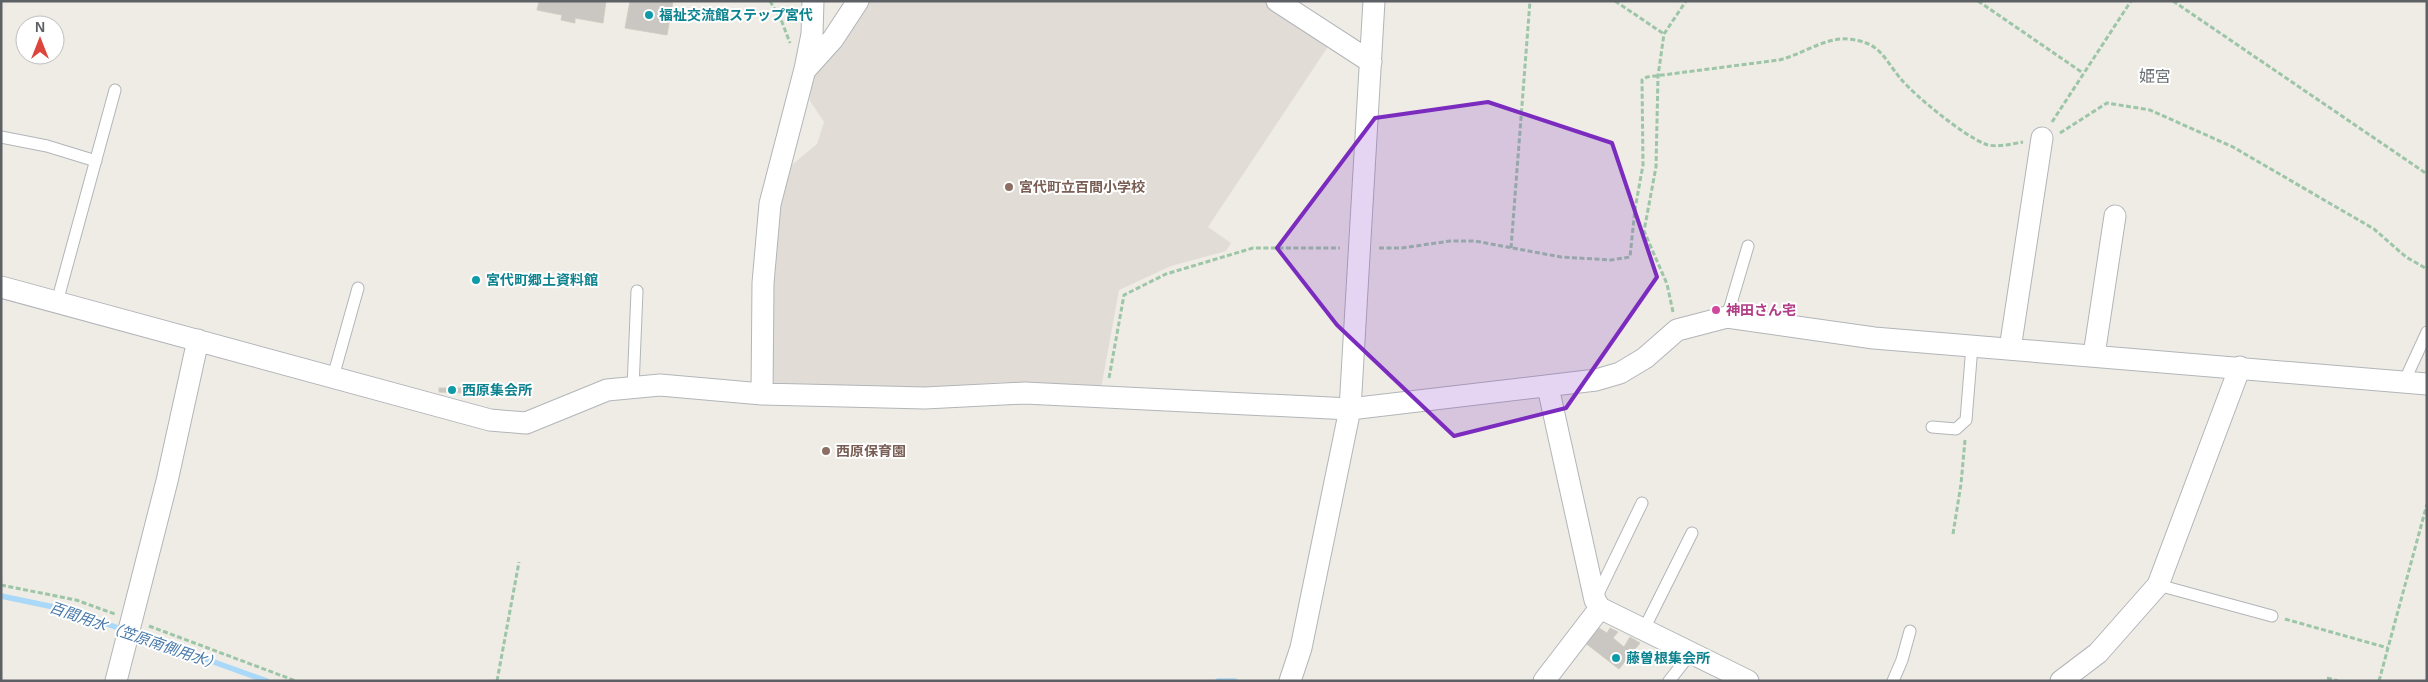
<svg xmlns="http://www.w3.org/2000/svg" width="2428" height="682" viewBox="0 0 2428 682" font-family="Helvetica,'Noto Sans JP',sans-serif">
<rect width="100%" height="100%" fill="#eeece5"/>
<path fill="#e1ddd6" d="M865,1h399l65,44 -121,182 23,16 -5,8 -55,15 -52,24 -18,99 -95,-7 -103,7 -133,-6 7,-178 10,-36 30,-25 7,-22 -14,-21 -2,-21z"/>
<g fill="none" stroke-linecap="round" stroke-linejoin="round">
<path stroke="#aad8f9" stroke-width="5.5" d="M1,596l67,14 56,20
M133,633l134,48
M1218,681h17"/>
</g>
<path fill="#cac6c2" stroke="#d2cdc3" d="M539,1h67l-3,22 -28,-5v5l-14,-3 1,-5 -25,-5z
M630,1h43l-6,34 -42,-7z
M439,388h26v5l-26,-1z
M1596,626l11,7 3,-5 8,4 -5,6 11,9 6,-10 10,6 -21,26 -35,-27z"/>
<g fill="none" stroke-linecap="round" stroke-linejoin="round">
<g stroke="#b2b5b9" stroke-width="13">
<path id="lane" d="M1,137l46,9 49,15
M57,302l58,-212
M1727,317l21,-71
M333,377l25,-89
M2404,382l23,-50
M633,388l4,-97
M1932,427l24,2 10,-9 6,-74
M2158,585l114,31
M1597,596l45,-93
M1644,629l48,-96
M1669,681l22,-28
M1893,681l9,-21 8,-29"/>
</g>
<g stroke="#b2b5b9" stroke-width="23">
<path id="street" d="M1277,1l94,61
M806,69l27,-30 25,-38
M1,287l489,133 36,3 81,-33 53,-5 102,9 163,4 100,-5 325,16 246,-29 24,-7 25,-15 32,-28 50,-13 147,21 553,46
M2010,349l32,-211
M2094,355l21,-139
M1548,387l47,213 5,8 148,73
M762,394l1,-111 7,-79 35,-135 7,-35 1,-33
M116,681l51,-200 31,-141
M1290,681l11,-33 49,-239 24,-408
M1544,681l56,-73
M2061,681l37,-28 60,-68 82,-218"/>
</g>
<path stroke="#9dc5a7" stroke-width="3" stroke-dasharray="5 2.5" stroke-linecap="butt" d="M770,1l12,21 8,21
M1615,1l49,33
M1978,1l105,72
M2173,1l254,173
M2052,122l79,-121
M2060,133l47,-30 43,7 83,37 141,82 32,28 21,12
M1379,248h23l48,-7h25l86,16 50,3 19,-3 5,-48 8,-44 -1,-85 5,-3 132,-17c22,-5 46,-23 69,-21 32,3 35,18 52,39 16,19 63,57 85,66 10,4 27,0 38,-2
M1511,248l19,-247
M1673,312l-6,-28 -23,-53 12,-64 2,-91 6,-42 22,-33
M1109,378l15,-83 42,-21 87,-26h87
M1953,534l8,-50 4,-44
M1,585l75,15 39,14
M2285,619l103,29
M149,626l147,55
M2327,678l11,3
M497,681l22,-119
M2379,681l48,-177"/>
<use href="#lane" stroke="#fff" stroke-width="11"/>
<use href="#street" stroke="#fff" stroke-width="21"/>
</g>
<path fill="#7b2cbf" fill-opacity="0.2" stroke="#7b2cbf" stroke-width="4" stroke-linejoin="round" d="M1488,102l124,41 45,134 -91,131 -112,28 -117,-111 -60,-77 98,-130z"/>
<g fill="#0f9aa8" stroke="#fff" stroke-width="2">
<circle cx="649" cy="15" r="5"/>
<circle cx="476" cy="280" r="5"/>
<circle cx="452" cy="390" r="5"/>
<circle cx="1616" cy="658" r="5"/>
</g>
<g fill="#8d6e63" stroke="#fff" stroke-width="2">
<circle cx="1009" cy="187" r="5"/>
<circle cx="826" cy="451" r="5"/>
</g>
<circle fill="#d1479c" stroke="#fff" stroke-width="2" cx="1716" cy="310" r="5"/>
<g text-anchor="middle" stroke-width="4" stroke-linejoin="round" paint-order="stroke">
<g font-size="14" font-weight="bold" fill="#0d838f" stroke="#fff" text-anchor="start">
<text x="659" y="20">福祉交流館ステップ宮代</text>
<text x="486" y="285">宮代町郷土資料館</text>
<text x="462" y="395">西原集会所</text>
<text x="1626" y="663">藤曽根集会所</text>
</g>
<g font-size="14" font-weight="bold" fill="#785e54" stroke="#fff" text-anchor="start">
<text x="1019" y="192">宮代町立百間小学校</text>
<text x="836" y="456">西原保育園</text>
</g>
<g font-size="14" font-weight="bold" fill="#b23c85" stroke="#fff" text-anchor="start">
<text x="1726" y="315">神田さん宅</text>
</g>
<g font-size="15" font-style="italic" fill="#4879aa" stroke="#fff">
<text transform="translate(135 636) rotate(19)" y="5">百間用水（笠原南側用水）</text>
</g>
<g font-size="16" fill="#6e7276" stroke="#fff">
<text x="2155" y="82">姫宮</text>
</g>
</g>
<rect width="2428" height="682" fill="none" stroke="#5d6064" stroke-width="5"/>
<g transform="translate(40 40)"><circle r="24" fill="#ffffff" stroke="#bebfc1"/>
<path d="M0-4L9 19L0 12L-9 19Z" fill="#dd453c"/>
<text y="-8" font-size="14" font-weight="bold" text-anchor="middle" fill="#5d6064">N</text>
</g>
</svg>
